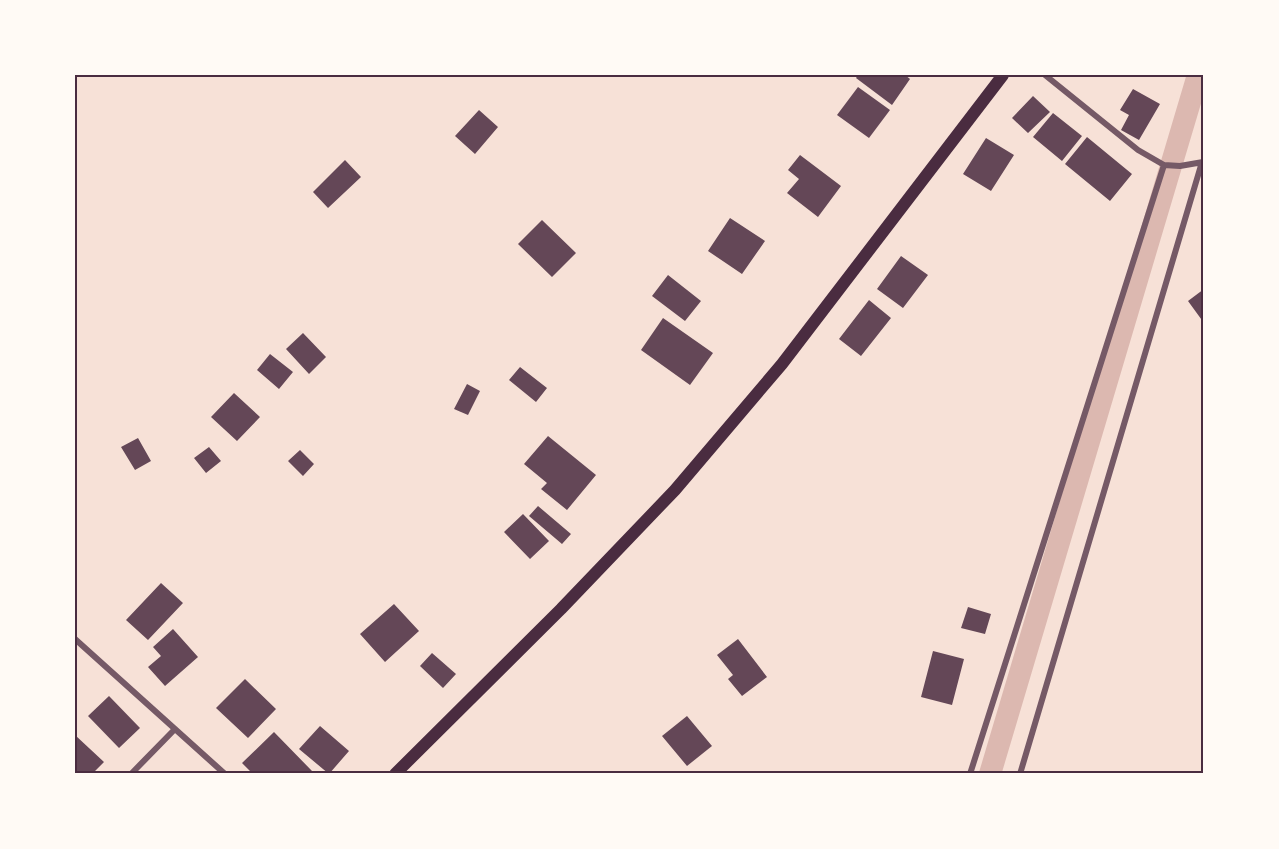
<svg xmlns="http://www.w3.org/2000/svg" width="1279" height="849" viewBox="0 0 1279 849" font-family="'Source Serif 4',serif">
<rect width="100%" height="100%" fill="#f7e1d7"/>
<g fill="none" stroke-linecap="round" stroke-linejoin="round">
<path stroke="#dcb8b0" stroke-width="22" d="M990,774l208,-699"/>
</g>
<path fill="#644757" d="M858,75h47l5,4 -18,26 -36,-27z
M858,87l32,23 -21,28 -32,-23z
M1133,89l27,15 -21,36 -18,-10 8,-15 -9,-5z
M1033,96l17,16 -22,21 -16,-15z
M479,110l19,17 -23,27 -20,-18z
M1053,113l29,23 -20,25 -29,-24z
M1087,137l45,37 -22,27 -45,-37z
M986,138l28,17 -23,36 -28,-17z
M800,155l41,31 -23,31 -31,-24 12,-14 -11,-9z
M345,160l16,17 -33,31 -15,-16z
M730,218l35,23 -23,33 -34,-23z
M542,220l34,33 -24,24 -34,-33z
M901,256l27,19 -25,33 -26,-19z
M668,275l33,26 -16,20 -33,-25z
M1204,289v34l-16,-22z
M869,300l22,18 -30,38 -22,-17z
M663,318l50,35 -23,32 -49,-35z
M303,333l23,24 -17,17 -23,-25z
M270,354l23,18 -14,17 -22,-19z
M520,367l27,21 -11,14 -27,-22z
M467,384l13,7 -12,24 -14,-6z
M234,393l26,24 -23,24 -26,-24z
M548,436l48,39 -29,35 -26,-21 6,-6 -23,-19z
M138,438l13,23 -16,9 -14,-23z
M209,447l12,14 -15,12 -12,-15z
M300,450l14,14 -11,12 -15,-15z
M538,506l33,28 -9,10 -33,-28z
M523,514l26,27 -19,18 -26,-27z
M161,583l22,20 -35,37 -22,-20z
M394,604l25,27 -34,31 -25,-28z
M968,607l23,7 -6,20 -24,-6z
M173,629l25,28 -33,29 -17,-19 13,-11 -8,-9z
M738,639l29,38 -25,19 -14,-17 5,-4 -16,-20z
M933,651l31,8 -12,46 -31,-8z
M432,653l24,21 -13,14 -23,-22z
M245,679l31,30 -28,29 -32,-30z
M109,696l31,32 -21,20 -31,-32z
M687,716l25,30 -25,20 -25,-30z
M320,726l29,25 -20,23 -30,-25z
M274,732l38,39 -2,3h-57l-11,-11z
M75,735l29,27 -12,12h-17z"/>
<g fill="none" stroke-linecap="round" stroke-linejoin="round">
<path stroke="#755966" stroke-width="6" d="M1045,75l93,75 26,15 16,1 23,-4
M75,639l150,135
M131,774l44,-45
M970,774l194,-609
M1020,774l182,-612"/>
<path stroke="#4a2c40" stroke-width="12" d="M395,774l166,-165 114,-119 107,-126 221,-289"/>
</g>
<rect width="1279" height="849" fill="none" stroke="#fffaf5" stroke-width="153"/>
<rect x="76" y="76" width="1126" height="696" fill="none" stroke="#4a2c40" stroke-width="2"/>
</svg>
